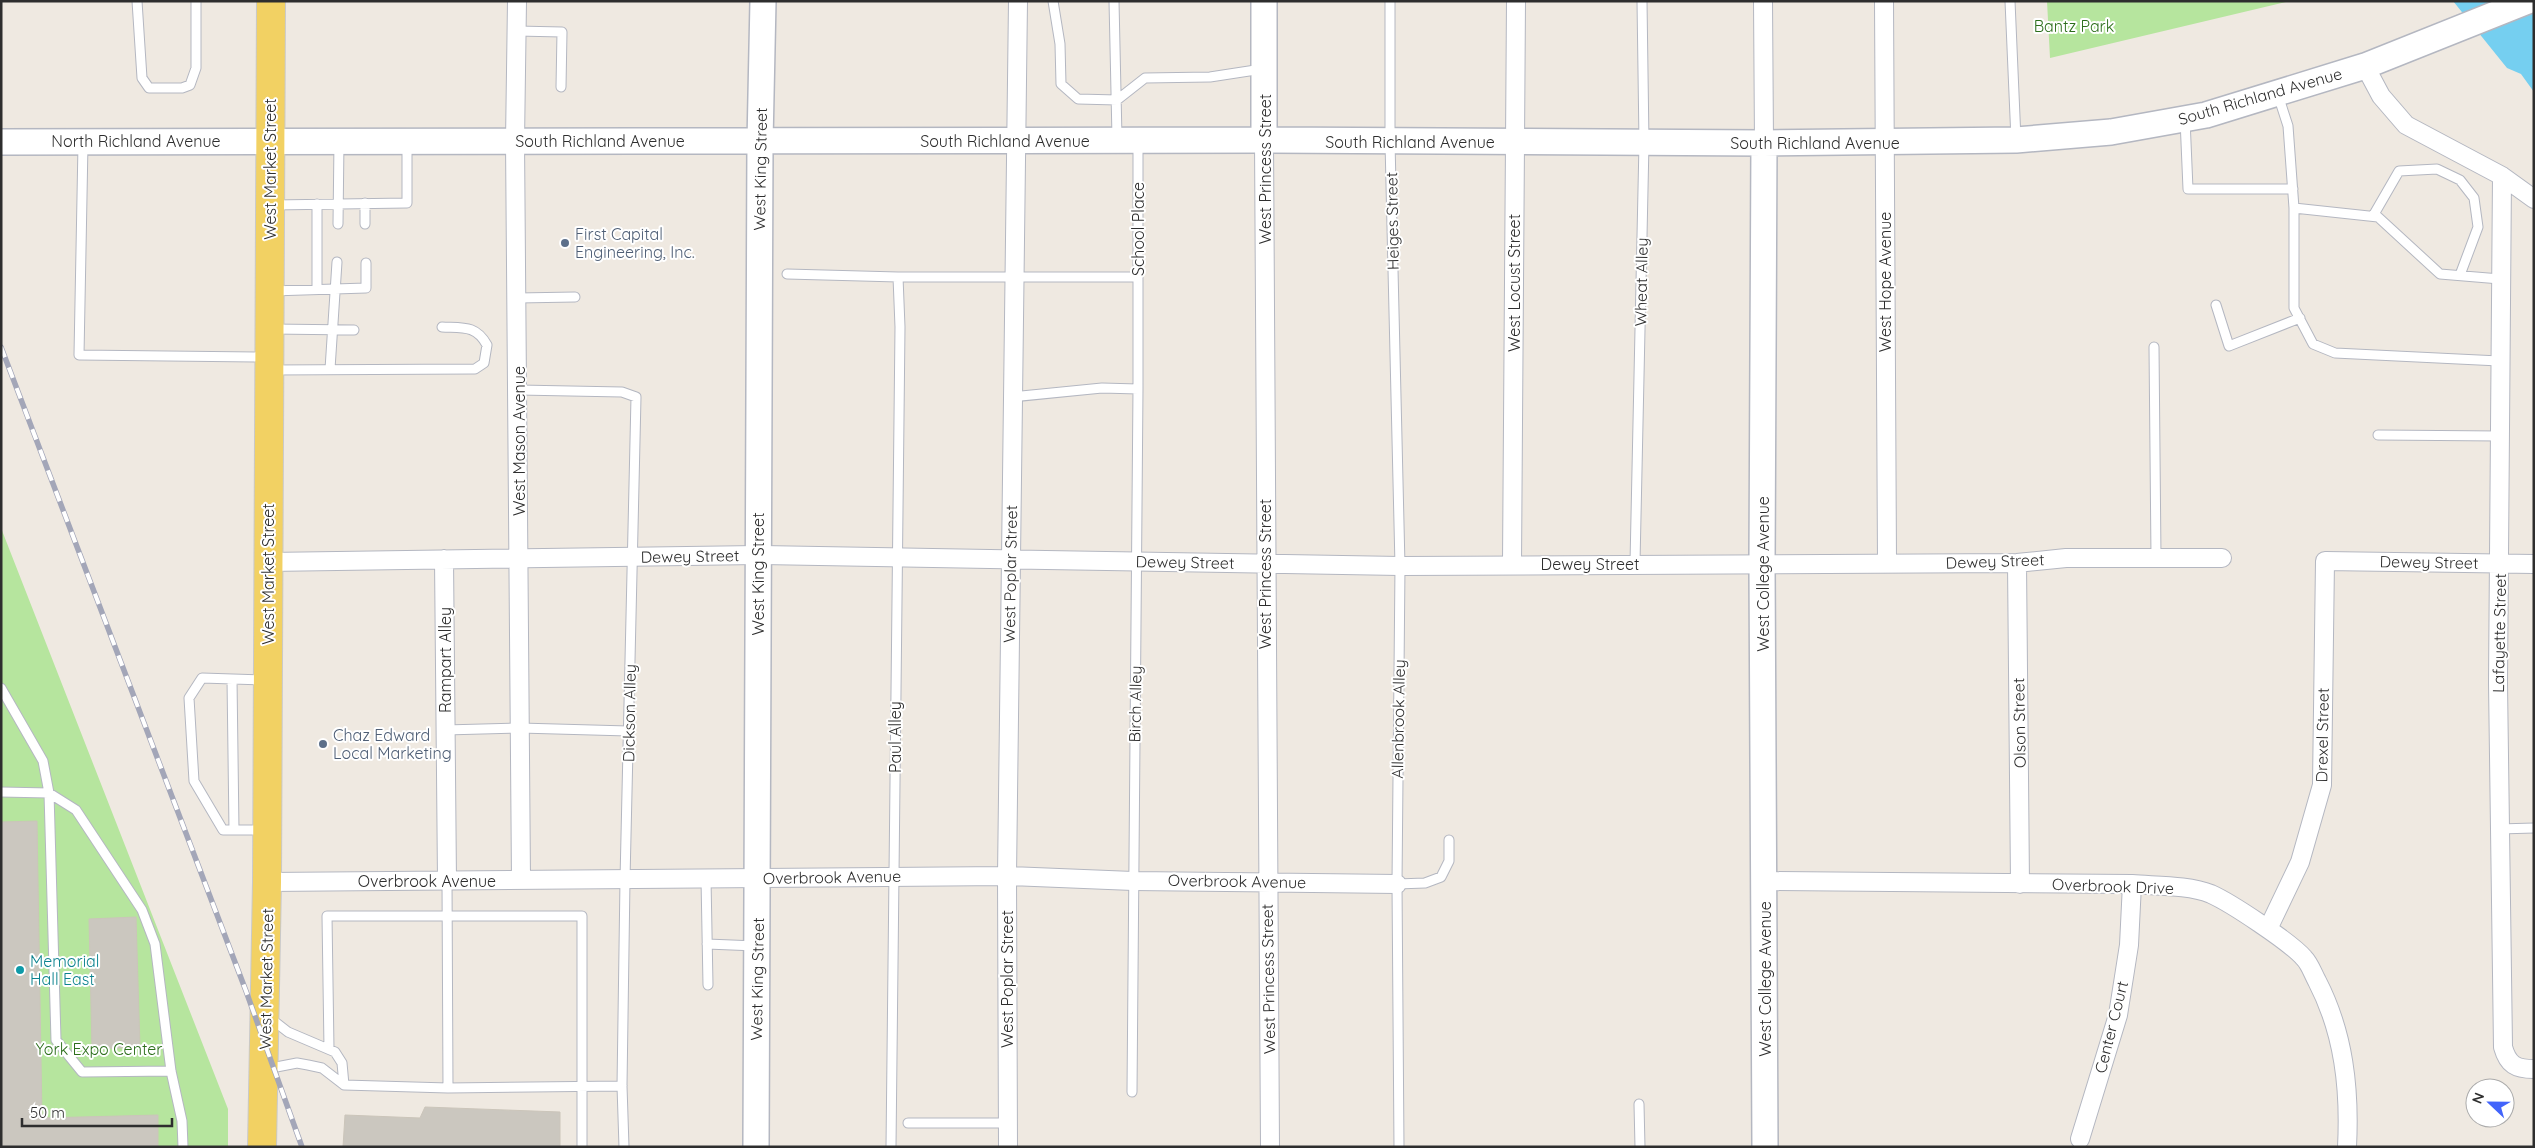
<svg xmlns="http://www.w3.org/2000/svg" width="2535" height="1148" viewBox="0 0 2535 1148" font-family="Quicksand,sans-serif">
<rect width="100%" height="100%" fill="#efe9e1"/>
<path fill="#b6e59e" d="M2047,1h243l-240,57z
M1,528l227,581v38h-227z"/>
<path fill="#75cff0" d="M2453,1h81v91l-13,-18 -14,-6z"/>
<path fill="#cbc7bf" stroke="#cbc5ba" d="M37,821l5,297 116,-3v32h-157v-325z
M136,917l4,130 -48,2 -3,-130z
M425,1107l135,5v35h-217l2,-32 75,3z"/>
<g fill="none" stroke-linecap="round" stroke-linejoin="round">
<g stroke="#b4b7c1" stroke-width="11">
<path id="lane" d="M137,1l5,77 7,10h33l8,-3 6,-17v-67
M1053,1l7,43 1,40 17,15 39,1 28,-22 65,-1 52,-8
M1114,1l3,137
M1390,1v141l10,424 -3,318 2,263
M2010,1l6,139
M517,31l45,1 -1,55
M2278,95l10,31 6,82 84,9 62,57 60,5
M2185,119l3,70h105
M83,144l-4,211 188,2
M365,203v21
M273,205l134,-2v-61
M2294,208v100l19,36 22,9 164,8
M2373,216l26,-45 38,-2 23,11 14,18 4,29 -18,48
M338,224l1,-82
M787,274l111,3h240
M317,289v-85
M272,291l94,-3v-25
M518,298l57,-1
M2216,305l13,41 71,-28
M272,329l82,1
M2154,347l2,210
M330,369l7,-107
M272,370l203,-1 9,-6 3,-18c-11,-20 -24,-17 -45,-18
M519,390l103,2 14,5 -11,483 -3,206 2,61
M1012,397l90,-9 36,1
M2378,435l121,1
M1635,563l9,-420 -2,-142
M232,679l2,151
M265,680l-63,-2 -13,20 5,83 29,49h43
M1,688l42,73 6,32 7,247 26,32 89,-1
M445,730l75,-2 108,3
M1,792l48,1 27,17 66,100 13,34 16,127 11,50 1,26
M2499,829l35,-1
M706,879l2,106
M447,881l1,207
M1397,884l28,-1 16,-6 8,-16v-21
M707,944l49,2
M270,1018l18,14 47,20 7,11 2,22
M329,1049l-2,-133h255v231
M266,1069l31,-6 11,2 14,3 22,17 104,3 174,-2
M1132,1092l6,-703v-247
M1639,1104l1,43
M908,1123h100
M891,1147l9,-820 -2,-50"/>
</g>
<g stroke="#b4b7c1" stroke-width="20">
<path id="street" d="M517,1l-2,140 6,739
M1763,1l1,142
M1884,1l3,561
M2365,66l16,30 25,29 96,51 32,23
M1264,140l6,1007
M2502,176l-4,507 5,364c5,18 13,22 31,22
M444,559l3,322
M268,562l490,-7 642,11 617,-3 49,-5h156
M2017,563l3,321
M1512,564l4,-563
M1764,881l368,3c23,2 57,1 79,10 20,9 79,48 93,64 6,6 9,16 13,23 27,52 33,108 30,166
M267,882l740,-6 126,5 264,3
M2268,929l32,-67 22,-77 3,-224 209,3
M2080,1139l38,-124 11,-70 3,-61
M1008,1147l-1,-271 11,-875"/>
</g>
<g stroke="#b4b7c1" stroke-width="28">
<path id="secondary" d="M1264,140v-139
M1,142l1263,-2 500,3 252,-3 95,-8 95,-17 159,-49 163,-65
M1764,143l-2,422 3,582
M756,1147l4,-1005 3,-141"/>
</g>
<g stroke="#c9c9c9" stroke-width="30">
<path id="primary" d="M262,1147l5,-265 4,-881"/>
</g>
<use href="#lane" stroke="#fff" stroke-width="9"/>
<use href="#street" stroke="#fff" stroke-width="18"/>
<use href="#secondary" stroke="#fff" stroke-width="25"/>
<use href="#primary" stroke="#f2d163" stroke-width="28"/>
<g stroke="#a3a6b8" stroke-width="5.5">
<path id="rail" d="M1,347l245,644 56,156"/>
</g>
<use href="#rail" stroke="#fff" stroke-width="4" stroke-dasharray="11" stroke-linecap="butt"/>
</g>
<g fill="#5c6f8a" stroke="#fff" stroke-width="2">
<circle cx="565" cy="243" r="5"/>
<circle cx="323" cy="744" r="5"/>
</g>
<circle fill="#0f9aa8" stroke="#fff" stroke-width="2" cx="20" cy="970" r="5"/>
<g text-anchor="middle" stroke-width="4" stroke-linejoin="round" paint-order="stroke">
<g font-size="16" fill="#2c6e1b" stroke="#fff">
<text x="2074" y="32">Bantz Park</text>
<text x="99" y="1055">York Expo Center</text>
</g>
<g font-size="16" fill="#2e2e2e" stroke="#fff">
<text transform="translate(2260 96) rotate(-16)" y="6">South Richland Avenue</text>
<text x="136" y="147">North Richland Avenue</text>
<text x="600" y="147">South Richland Avenue</text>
<text x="1005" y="147">South Richland Avenue</text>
<text x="1410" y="148">South Richland Avenue</text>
<text x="1815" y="149">South Richland Avenue</text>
<text transform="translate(270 169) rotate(-90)" y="6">West Market Street</text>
<text transform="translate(760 169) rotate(-89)" y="6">West King Street</text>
<text transform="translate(1265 169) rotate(-90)" y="6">West Princess Street</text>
<text transform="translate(1392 221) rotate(-91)" y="6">Heiges Street</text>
<text transform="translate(1138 229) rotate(-90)" y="6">School Place</text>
<text transform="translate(1641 282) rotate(-89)" y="6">Wheat Alley</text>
<text transform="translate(1885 282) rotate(-90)" y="6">West Hope Avenue</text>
<text transform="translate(1514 283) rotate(-90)" y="6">West Locust Street</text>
<text transform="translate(519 441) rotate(-90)" y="6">West Mason Avenue</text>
<text transform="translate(690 556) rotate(-1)" y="6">Dewey Street</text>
<text transform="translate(1995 561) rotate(-2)" y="6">Dewey Street</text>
<text transform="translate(1185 562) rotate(1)" y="6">Dewey Street</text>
<text transform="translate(2429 562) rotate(1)" y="6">Dewey Street</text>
<text x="1590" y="570">Dewey Street</text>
<text transform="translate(268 574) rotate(-90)" y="6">West Market Street</text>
<text transform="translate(758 574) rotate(-90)" y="6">West King Street</text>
<text transform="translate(1010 574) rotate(-89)" y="6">West Poplar Street</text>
<text transform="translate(1265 574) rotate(-90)" y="6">West Princess Street</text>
<text transform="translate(1763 574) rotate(-90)" y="6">West College Avenue</text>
<text transform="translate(2499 633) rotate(-89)" y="6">Lafayette Street</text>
<text transform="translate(445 660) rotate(-90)" y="6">Rampart Alley</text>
<text transform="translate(1135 704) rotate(-89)" y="6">Birch Alley</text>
<text transform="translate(629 713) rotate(-89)" y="6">Dickson Alley</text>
<text transform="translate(1398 719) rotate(-89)" y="6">Allenbrook Alley</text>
<text transform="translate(2019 723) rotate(-91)" y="6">Olson Street</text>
<text transform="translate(2322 735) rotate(-89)" y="6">Drexel Street</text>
<text transform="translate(895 737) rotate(-90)" y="6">Paul Alley</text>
<text transform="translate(832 877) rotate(-1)" y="6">Overbrook Avenue</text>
<text x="427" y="887">Overbrook Avenue</text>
<text transform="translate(1237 881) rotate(1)" y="6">Overbrook Avenue</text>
<text transform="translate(2113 886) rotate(2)" y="6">Overbrook Drive</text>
<text transform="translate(266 979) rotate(-89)" y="6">West Market Street</text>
<text transform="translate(757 979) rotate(-89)" y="6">West King Street</text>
<text transform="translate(1007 979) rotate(-90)" y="6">West Poplar Street</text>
<text transform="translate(1268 979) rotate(-91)" y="6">West Princess Street</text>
<text transform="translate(1765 979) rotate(-90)" y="6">West College Avenue</text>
<text transform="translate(2111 1027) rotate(-76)" y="6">Center Court</text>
</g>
<g font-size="16" fill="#4e5e75" stroke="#fff" text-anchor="start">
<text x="575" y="240">First Capital<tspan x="575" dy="18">Engineering, Inc.</tspan></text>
<text x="333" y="741">Chaz Edward<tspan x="333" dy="18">Local Marketing</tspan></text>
</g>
<g font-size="16" fill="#0d838f" stroke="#fff" text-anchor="start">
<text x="30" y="967">Memorial<tspan x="30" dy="18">Hall East</tspan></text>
</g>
</g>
<rect width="2535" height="1148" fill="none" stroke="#2e2e2e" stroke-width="5"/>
<g transform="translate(2490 1103) rotate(292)"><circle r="24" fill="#ffffff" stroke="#ababab"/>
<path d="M0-4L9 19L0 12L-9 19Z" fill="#4264fb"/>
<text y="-8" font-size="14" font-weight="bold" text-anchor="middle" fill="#2e2e2e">N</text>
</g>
<path d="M22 1118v8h150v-8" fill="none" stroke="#2e2e2e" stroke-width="2.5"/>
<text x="30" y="1118" font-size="15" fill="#2e2e2e" stroke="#ffffff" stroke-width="4" paint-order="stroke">50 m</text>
</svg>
